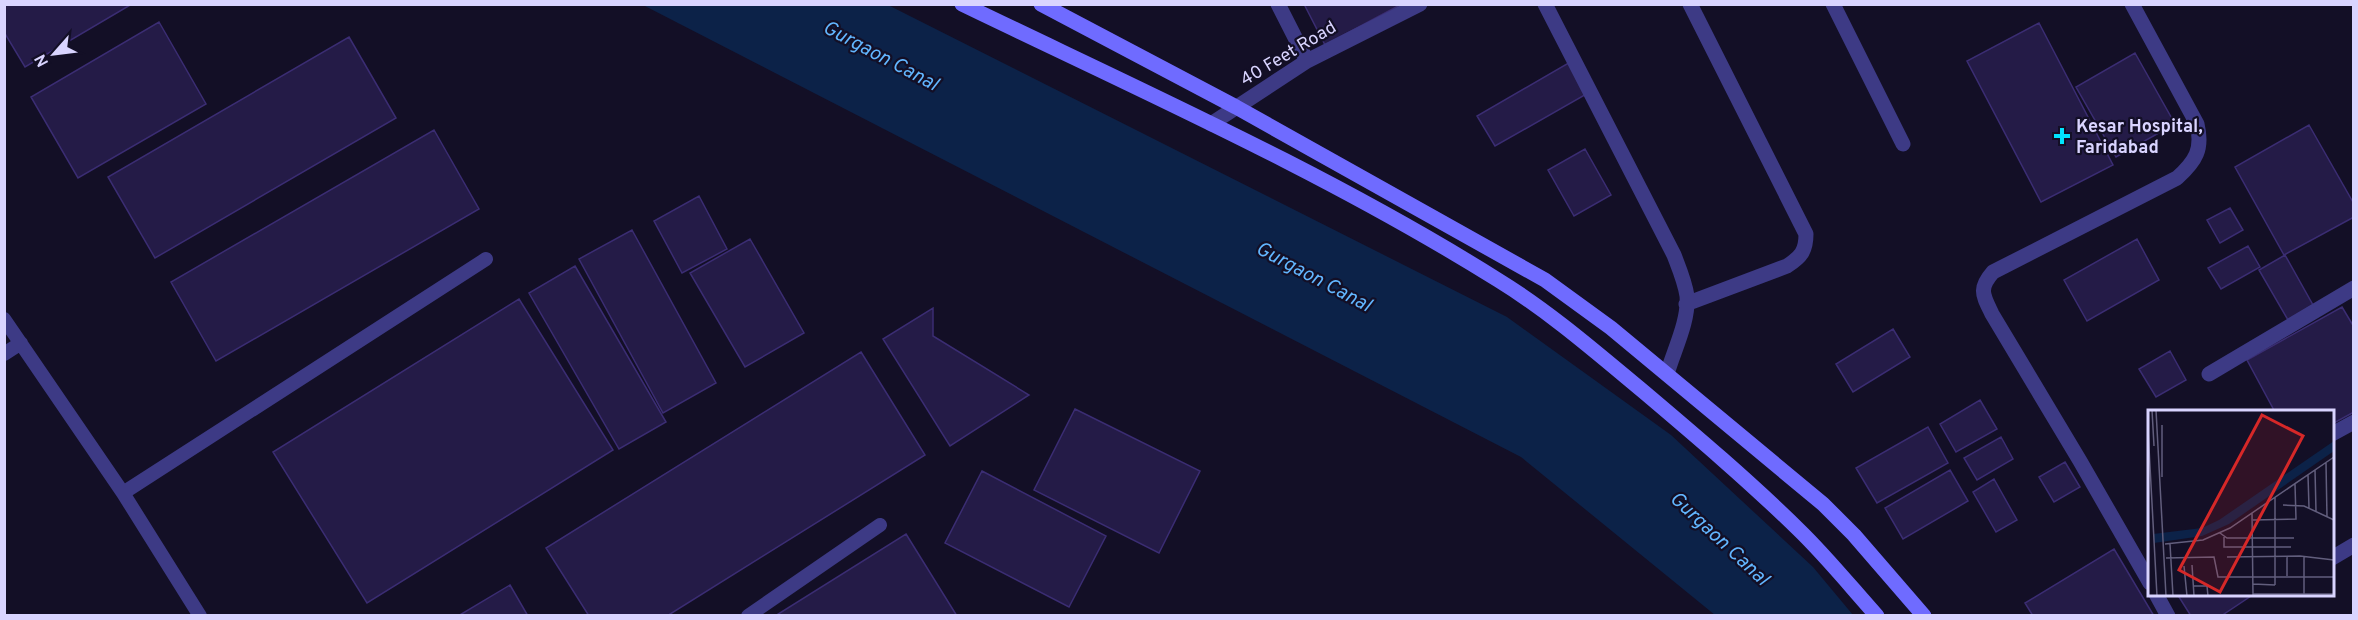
<svg xmlns="http://www.w3.org/2000/svg" width="2358" height="620" viewBox="0 0 2358 620" font-family="Overpass,sans-serif">
<rect width="100%" height="100%" fill="#130f26"/>
<path fill="#0c2248" d="M643,5h245l619,312 164,118 142,132 40,48h-138l-194,-158z"/>
<path fill="#241b47" stroke="#3b2d73" stroke-width="1.5" d="M4,4h128l-107,63 -21,-35z
M1304,4h98l-77,41z
M159,22l47,82 -128,74 -47,-81z
M2039,23l74,142 -72,37 -74,-141z
M349,37l47,81 -241,140 -47,-81z
M2135,53l40,71 -59,33 -40,-70z
M1572,61l18,31 -95,54 -18,-30z
M2309,125l45,79v13l-70,38 -49,-88z
M434,130l45,79 -263,152 -45,-79z
M1585,149l26,46 -37,21 -26,-46z
M699,196l28,53 -45,24 -28,-52z
M2230,208l13,22 -23,13 -13,-23z
M632,230l84,153 -53,30 -84,-154z
M750,239l54,94 -59,34 -55,-94z
M2137,239l22,41 -72,41 -23,-41z
M2248,246l12,21 -39,22 -13,-21z
M2285,255l28,50 -25,15 -29,-50z
M575,266l91,156 -47,27 -90,-156z
M519,299l94,151 -246,153 -94,-151z
M2342,307l12,20v85l-22,12v-12h-57l-28,-52z
M933,308v28l96,59 -79,51 -67,-107z
M1893,329l17,28 -57,35 -17,-28z
M2170,351l16,29 -30,17 -17,-28z
M861,352l64,103 -258,161h-78l-43,-68z
M1980,400l17,29 -41,23 -16,-28z
M1075,409l125,62 -41,82 -125,-63z
M1928,427l20,36 -71,40 -21,-35z
M2001,437l12,22 -36,21 -13,-22z
M2065,462l15,25 -26,15 -15,-25z
M1950,470l18,31 -65,38 -18,-31z
M982,471l124,65 -37,71 -124,-64z
M1994,479l23,41 -21,12 -23,-40z
M906,534l51,82h-182z
M2114,549l40,67h-121l-8,-13z
M510,585l18,31h-70z
M2184,594h70l-33,22h-30l-12,-19z"/>
<g fill="none" stroke-linecap="round" stroke-linejoin="round">
<path stroke="#3d3a85" stroke-width="14" d="M4,319l119,174 77,123
M4,354l17,-11
M123,493l363,-234
M748,616l132,-91"/>
<path stroke="#3d3a85" stroke-width="15" d="M1278,4l29,57
M1545,4l129,251c5,13 11,27 13,41 2,25 -13,54 -20,78
M1833,4l70,140
M2132,4l65,120c6,25 -1,37 -20,54l-184,94c-15,17 -10,23 -1,42l88,147 70,122
M1211,124l96,-63 113,-57
M1686,304l101,-38c14,-9 19,-15 19,-32l-116,-230
M2209,374l145,-86
M2332,434l22,-12
M2332,558l22,-13
M2156,594l12,22"/>
<path stroke="#6f6bff" stroke-width="15" d="M962,4c180,87 367,170 536,276 52,32 99,73 146,112 52,44 105,89 154,137 28,27 53,58 79,87
M1041,4l195,103 309,173 66,48 212,176 31,31 70,81"/>
</g>
<path fill="#00e5ff" stroke="#130f26" stroke-width="2" d="M2059 127h6v6h6v6h-6v6h-6v-6h-6v-6h6z"/>
<g text-anchor="middle" stroke-width="4.5" stroke-linejoin="round" paint-order="stroke">
<g font-size="18" fill="#d9d4ff" stroke="#130f26">
<text transform="translate(1288 53) rotate(-31)" y="6">40 Feet Road</text>
</g>
<g font-size="18" font-weight="bold" fill="#d9d4ff" stroke="#130f26" text-anchor="start">
<text x="2076" y="132">Kesar Hospital,<tspan x="2076" dy="21">Faridabad</tspan></text>
</g>
<g font-size="20" font-style="italic" fill="#62b6ff" stroke="#130f26">
<text transform="translate(881 55) rotate(28)" y="7">Gurgaon Canal</text>
<text transform="translate(1314 276) rotate(28)" y="7">Gurgaon Canal</text>
<text transform="translate(1720 538) rotate(43)" y="7">Gurgaon Canal</text>
</g>
</g>
<g transform="translate(2148 410)">
<rect width="186" height="186" fill="#130f26"/>
<path d="M186,31v10l-105,73 -27,12 -48,7 -1,-9 49,-6 17,-8z" fill="#0c2248"/>
<path fill="none" stroke="#625e7d" stroke-width="1.5" d="M4,0l2,36M8,0l10,186M14,15v52M0,19l9,167M178,53l1,54M167,60l1,41M160,65l1,33M135,95l21,1 30,14M104,103l1,83M105,110l43,-1 -1,-35M72,123l7,5h67M76,127v10h67M17,134l38,-4 27,-12 104,-71M22,134l3,52M79,147l73,-1 34,4M139,147v19M18,148l48,-1 4,20h116M44,155l2,31M36,156l3,30M105,174l22,1M127,175v-88M45,176h14l1,10M105,184h81M156,184v-38"/>
<path fill="#d62828" fill-opacity="0.15" stroke="#d62828" stroke-width="3" d="M114,5l41,21 -83,156 -41,-22z"/>
<rect width="186" height="186" fill="none" stroke="#d9d4ff" stroke-width="3"/>
</g>
<rect width="2358" height="620" fill="none" stroke="#d9d4ff" stroke-width="12"/>
<g transform="translate(54 54) rotate(242)" stroke="#130f26" stroke-width="4.5" paint-order="stroke">
<path d="M0-4.5L10 22L0 15L-10 22Z" fill="#d9d4ff"/>
<text y="-9" font-size="16" font-weight="bold" text-anchor="middle" fill="#d9d4ff">N</text>
</g>
</svg>
